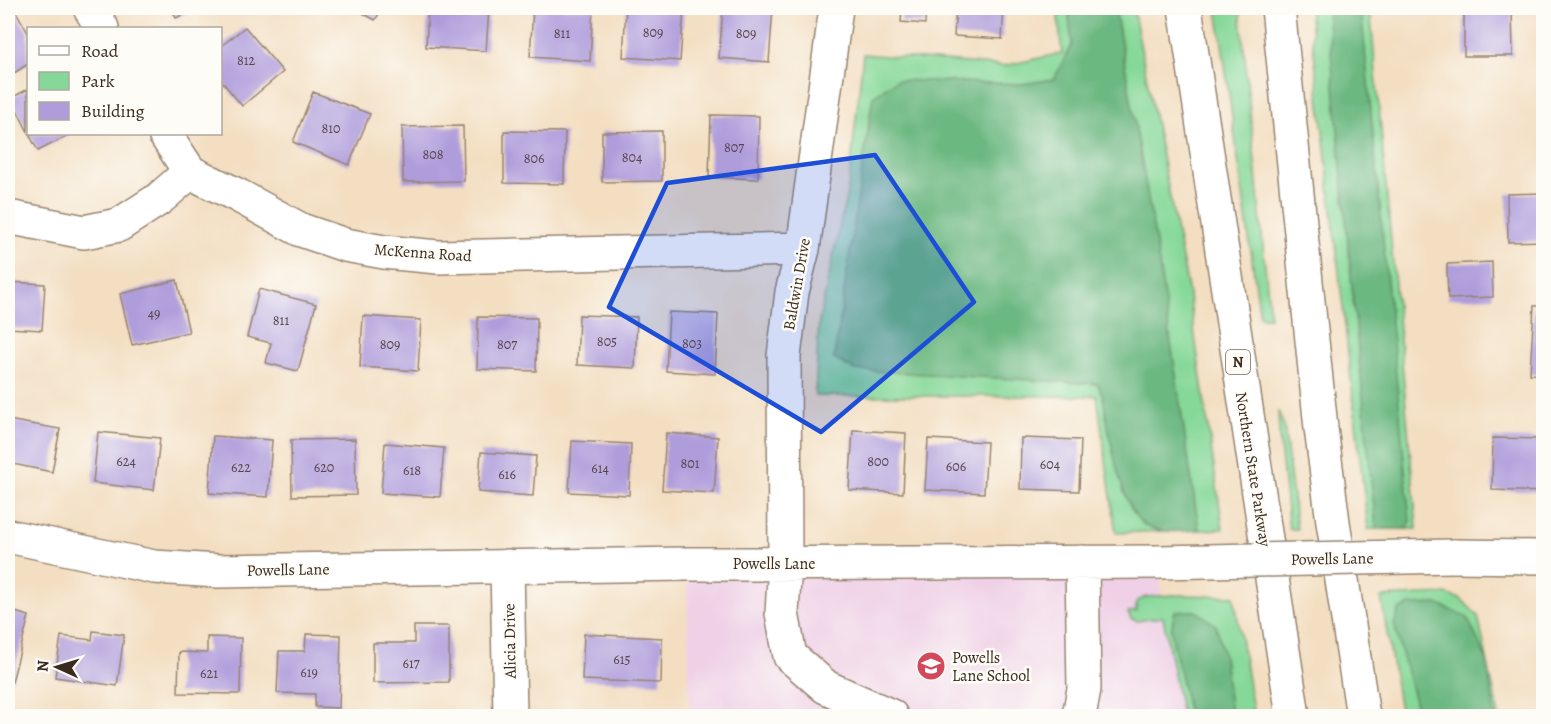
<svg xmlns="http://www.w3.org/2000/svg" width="1551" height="724" viewBox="0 0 1551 724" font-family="Alegreya,serif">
<rect width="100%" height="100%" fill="#fdfcf7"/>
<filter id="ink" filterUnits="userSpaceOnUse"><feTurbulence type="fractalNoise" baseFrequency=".0167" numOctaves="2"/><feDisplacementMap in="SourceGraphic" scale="12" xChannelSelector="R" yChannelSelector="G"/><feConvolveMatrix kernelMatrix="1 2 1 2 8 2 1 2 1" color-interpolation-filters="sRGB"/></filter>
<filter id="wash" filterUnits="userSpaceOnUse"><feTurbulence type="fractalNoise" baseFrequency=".008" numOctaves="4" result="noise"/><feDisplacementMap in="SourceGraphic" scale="24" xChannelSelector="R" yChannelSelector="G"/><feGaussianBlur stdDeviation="1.35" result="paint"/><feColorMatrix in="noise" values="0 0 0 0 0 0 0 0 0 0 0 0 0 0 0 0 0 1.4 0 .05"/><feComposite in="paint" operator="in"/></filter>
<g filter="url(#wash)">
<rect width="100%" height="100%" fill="#f3dec1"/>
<path fill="#efd0e6" d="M1159,562l4,54 19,100h-492l-3,-152z"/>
<path fill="#86d899" stroke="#60815c" stroke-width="1.5" d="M1057,8h76l55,281 35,240 -107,4 -19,-137h-282l4,-75 30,-138 14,-129 141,12 58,-13z
M1217,8h23l30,309h-10z
M1309,8h61l47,521h-49z
M1278,411l6,15 13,103h-8l-10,-94z
M1445,594l16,5 17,17 21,100h-98l-20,-119z
M1172,595l62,1 20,120h-72l-19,-99 -26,4 -6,-2 -3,-7 8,-1v-9l10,-5z"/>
<path fill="#6cb881" stroke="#547150" stroke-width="1.5" d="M1068,8h47l41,235 43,287c-16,1 -35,4 -51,-3 -28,-12 -40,-102 -45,-130l-5,-13 -243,-14 -21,-11 39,-263 24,-16 125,4 32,-5 18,-35z
M1327,8h34l49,513 -3,8h-31l-24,-241z
M1437,604l30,13 19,41 9,58h-76l-25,-92 5,-14 11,-5z
M1175,611h21l20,14 8,31 7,60h-42l-18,-85z"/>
<g id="blocks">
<path fill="#af9cdb" d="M8,8h6l14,25v31l-20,13z
M171,8h25l-20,10z
M354,8h29l-8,12z
M428,8h61l-3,43 -60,-4z
M533,8h60l-3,53 -60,-4z
M626,8h58l-4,53 -57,-4z
M723,8h50l-4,54 -50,-4z
M902,8h24l-1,16 -24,-2z
M956,8h48l-2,31 -48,-3z
M1464,8h48l1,48h-49z
M245,27l38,45 -41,34 -22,-27v-32z
M28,89v43l-17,-34z
M313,92l57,22 -21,51 -56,-23z
M711,115l48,1 -1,63 -49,-2z
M463,126l1,55 -61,1 -1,-55z
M504,131l61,1 -1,52 -60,-1z
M662,131v50l-60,1v-50z
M29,134h42l-33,17z
M1544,193v48l-36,1 -1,-48z
M1492,262l1,35 -45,2 -1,-35z
M177,280l12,52 -57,13 -12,-51z
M8,282l37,2 -3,46 -34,-2z
M259,289l57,15 -18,67 -32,-8 5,-20 -24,-6z
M1534,306h10v69l-14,-1z
M669,312l49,2 -3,60 -49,-3z
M579,315l58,2 -2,51 -58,-3z
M363,316l58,4 -3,51 -58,-4z
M478,317l59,1 -1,53 -59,-2z
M8,420l52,9 -8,43 -44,-9z
M853,430l53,3 -3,60 -54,-3z
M98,432l62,6 -6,52 -61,-7z
M666,433l52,4 -4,56 -52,-3z
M213,436l59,4 -4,57 -59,-4z
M1021,438l60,2 -2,51 -59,-2z
M1493,438l51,1v53l-52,-2z
M355,439l1,56 -64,1 -1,-56z
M928,439l59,3 -3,51 -59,-3z
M572,441l59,3 -2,51 -60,-3z
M385,443l59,5 -4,49 -59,-4z
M481,452l55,4 -3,40 -55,-4z
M8,610l21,6 -17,66 -4,-1z
M414,626h35v56l-76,1v-40h41z
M93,631l31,4 -7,51 -62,-9 6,-41 31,4z
M306,634l35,1 -2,73 -24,-1v-13l-38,-1 2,-42h26z
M584,634l78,4 -1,45 -79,-3z
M207,637l34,1 -1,56 -62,-1 1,-41 28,1z"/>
</g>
</g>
<g filter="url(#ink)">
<use href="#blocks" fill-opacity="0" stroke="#978470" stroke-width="1.5"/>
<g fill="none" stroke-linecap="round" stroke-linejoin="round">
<g stroke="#978470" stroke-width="36">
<path id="minor" d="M90,8l12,20
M836,8l-33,241 -11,43 -8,64 1,207 -3,50 8,43 36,31 65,29
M165,134l25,38
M190,172l49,24 62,34 44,15 39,7 54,5 365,-8
M8,217l76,15 35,-7 40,-26 31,-27
M8,536l146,31 64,4 469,-7 472,-2
M1453,556l91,1
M507,566l3,150
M1079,716l5,-27 -2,-127"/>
</g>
<g stroke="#978470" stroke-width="36">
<path id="highway" d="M1185,8l108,708
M1278,8l43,420 12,94 30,194"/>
</g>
<use href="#minor" stroke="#fff" stroke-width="33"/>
<use href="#highway" stroke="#fff" stroke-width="33"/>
<g stroke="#978470" stroke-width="36" stroke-linecap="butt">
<path id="minor-bridge" d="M1159,562l294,-6"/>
</g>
<use href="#minor-bridge" stroke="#fff" stroke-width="33"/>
</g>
</g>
<path fill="#1d4ed8" fill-opacity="0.2" stroke="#1d4ed8" stroke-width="4.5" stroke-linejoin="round" d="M875,155l99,147 -153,130 -212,-125 58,-124z"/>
<defs>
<g id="school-disc" transform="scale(1.5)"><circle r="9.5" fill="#d1495b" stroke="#fdfcf7"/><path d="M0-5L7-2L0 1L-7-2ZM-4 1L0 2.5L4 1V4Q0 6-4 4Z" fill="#fff"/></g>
</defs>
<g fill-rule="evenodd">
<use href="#school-disc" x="931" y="666"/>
</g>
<g text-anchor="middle" stroke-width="5" stroke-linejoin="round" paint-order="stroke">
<g font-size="14" fill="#58464d">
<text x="653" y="37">809</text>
<text x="562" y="38">811</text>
<text x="746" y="38">809</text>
<text x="246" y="65">812</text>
<text x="331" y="133">810</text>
<text x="734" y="152">807</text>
<text x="433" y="159">808</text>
<text x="632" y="162">804</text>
<text x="534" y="163">806</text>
<text x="154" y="318">49</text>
<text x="281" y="325">811</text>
<text x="607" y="346">805</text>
<text x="692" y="348">803</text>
<text x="390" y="349">809</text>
<text x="507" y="349">807</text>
<text x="126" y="466">624</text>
<text x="878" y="466">800</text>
<text x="690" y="468">801</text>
<text x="1050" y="469">604</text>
<text x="956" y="471">606</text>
<text x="241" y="472">622</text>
<text x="324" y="472">620</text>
<text x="600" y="473">614</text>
<text x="412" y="475">618</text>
<text x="507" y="479">616</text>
<text x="622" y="664">615</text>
<text x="411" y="668">617</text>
<text x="309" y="677">619</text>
<text x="209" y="678">621</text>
</g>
<rect fill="#fdfcf7" stroke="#75695f" stroke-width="1.5" x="1226" y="350" width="24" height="24" rx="4.5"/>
<g font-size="15" font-weight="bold" fill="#3b2a1e">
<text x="1238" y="367">N</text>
</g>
<g font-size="16" fill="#3b2a1e" stroke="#fdfcf7">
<text transform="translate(423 252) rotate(4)" y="6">McKenna Road</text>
<text transform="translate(796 284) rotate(-80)" y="6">Baldwin Drive</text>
<text transform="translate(1254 469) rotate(81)" y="6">Northern State Parkway</text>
<text transform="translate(1332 558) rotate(-1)" y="6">Powells Lane</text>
<text x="774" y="569">Powells Lane</text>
<text transform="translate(288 569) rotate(-1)" y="6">Powells Lane</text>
<text transform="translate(509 641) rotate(-91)" y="6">Alicia Drive</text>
</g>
<g font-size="16" fill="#3b2a1e" stroke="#fdfcf7" text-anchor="start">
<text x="952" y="663">Powells<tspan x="952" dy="18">Lane School</tspan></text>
</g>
</g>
<rect width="1551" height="724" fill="none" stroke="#fdfcf7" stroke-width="30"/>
<rect x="27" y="27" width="195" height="108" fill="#fdfcf7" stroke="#afa8a0" stroke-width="1.5"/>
<rect x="39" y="46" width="30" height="9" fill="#ffffff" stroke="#afa8a0" stroke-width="1.5"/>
<text x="81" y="57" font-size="18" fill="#3b2a1e">Road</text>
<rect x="39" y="72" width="30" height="18" fill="#86d899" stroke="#afa8a0" stroke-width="1.5"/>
<text x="81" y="87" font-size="18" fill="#3b2a1e">Park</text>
<rect x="39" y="102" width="30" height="18" fill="#af9cdb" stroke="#afa8a0" stroke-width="1.5"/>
<text x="81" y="117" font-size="18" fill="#3b2a1e">Building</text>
<g transform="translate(57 667) rotate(274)" stroke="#fdfcf7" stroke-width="4.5" paint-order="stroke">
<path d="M0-4.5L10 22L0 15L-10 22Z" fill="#3b2a1e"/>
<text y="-9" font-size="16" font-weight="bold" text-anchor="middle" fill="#3b2a1e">N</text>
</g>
</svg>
